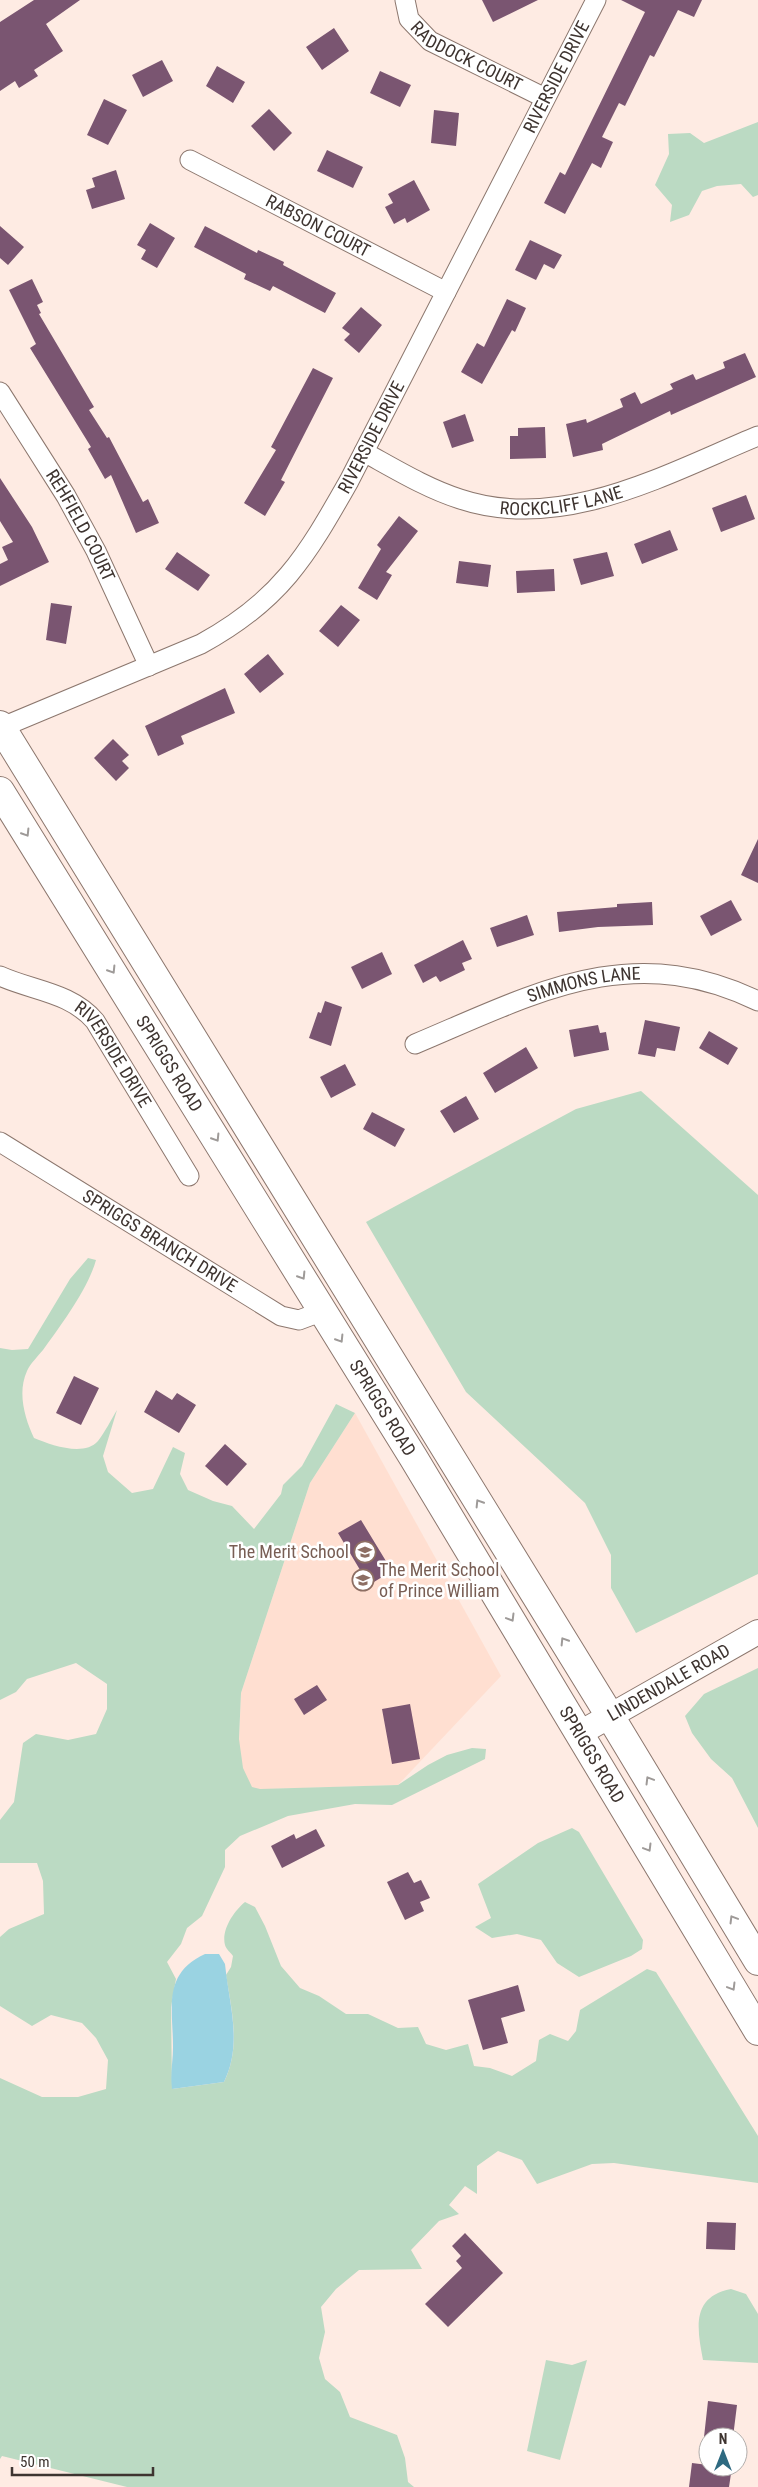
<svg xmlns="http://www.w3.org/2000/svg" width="758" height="2487" viewBox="0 0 758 2487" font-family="'Roboto Condensed',sans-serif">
<rect width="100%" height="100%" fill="#feebe3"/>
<path fill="#ffdfd1" d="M355,1413l146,263 -103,109 -161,5 4,-97 69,-210z"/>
<path fill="#bbdac3" d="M758,122v73l-5,2 -12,-13 -24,2 -15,5 -13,24 -19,7 2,-17 -17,-20 14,-31 -1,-20 22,-1 14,10z
M641,1091l117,104v379l-122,59 -25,-45v-33l-26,-52 -119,-111 -100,-170 210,-113z
M88,1258l8,2c-8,29 -35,65 -53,90 -5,6 -13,14 -16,21 -10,22 -2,48 7,67 17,7 50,19 64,3 7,-9 13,-21 19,-31l-14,46 5,16 24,21 21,-4 20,-42 12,6 -5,21 8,16 25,11 19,5 22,23 27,-35 2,-9 19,-19 34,-62 19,9 -45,70 -69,210 -2,46 4,29 9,19 8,2 138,-4 30,-20 19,-10 25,-7 14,1 -1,10 -93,46 -37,-1 -67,12 -48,20 -15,14v17l-23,49 -15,12 -6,16 -14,18 9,17 -5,28 1,82 52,-7c17,-35 8,-70 2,-107l5,-8 2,-11c-2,-3 -7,-7 -8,-11 -4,-15 9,-34 20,-43l10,5 10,19 16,40 19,22 19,8 27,18h22l30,14 20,-1 8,17 20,6 22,-6 6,22 16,2 22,8 24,-15 3,-21 11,-6 18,7 8,-10 4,-21 67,-41 9,3 102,164v47l-144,-20 -22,1 -55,20 -15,-24 -24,-9 -21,15v28l-12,-8 -16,19 10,9 -20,7 -28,29 11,19 -63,1 -23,19 -15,18 4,25 -6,26 6,21 15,13 10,25 47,18 8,23 3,24 6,5h-287l-125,-31 -2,3v-381l42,19h36l28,-8 2,-29 -12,-22 -14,-15 -31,-8 -19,11 -32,-20v-69l9,-8 35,-15 -1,-33 -6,-18h-37v-43l14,-18 9,-59 13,-9 32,6 28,-6 11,-25v-25l-31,-21 -49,16 -11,13 -16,8v-352l12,2 16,-1 42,-70z
M758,1668v160l-26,-50 -21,-19 -19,-26 -7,-17 19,-22z
M572,1828l7,4 64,108 -1,9 -11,7 -52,21 -22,-14 -16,-23 -24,-6 -25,4 -17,-11 16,-9 -13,-34 60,-41z
M731,2289l15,5 12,20v49l-55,-3c-6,-32 -12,-63 28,-71z
M546,2360l26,5 15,-5 -27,100 -33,-9z"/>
<path fill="#9ad3e2" d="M205,1954h14l6,10c4,40 18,79 -1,118l-52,7c-2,-14 1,-28 1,-42 0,-39 -11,-73 32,-93z"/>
<path fill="#7a5571" d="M34,0h46l-34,24 17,27 -29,19 4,6 -19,12 -4,-7 -15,10v-69z
M482,0h56l-45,22z
M621,0h81l-8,17 -16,-7 -24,47 -4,-2 -25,51 -6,-3 -17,34 11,5 -12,26 -9,-5 -27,51 -21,-11 16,-31 5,3 80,-163z
M334,28l15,23 -27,19 -16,-23z
M162,60l11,21 -30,16 -11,-22z
M217,66l28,16 -12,21 -27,-17z
M380,71l31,14 -11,22 -30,-14z
M104,99l23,11 -19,35 -21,-10z
M269,109l23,24 -18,18 -23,-25z
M434,110l25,3 -3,33 -25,-3z
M327,150l36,17 -10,21 -36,-17z
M116,170l9,29 -33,10 -6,-19 9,-3 -3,-9z
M414,180l16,30 -23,13 -2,-5 -11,6 -9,-17 8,-4 -5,-9z
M150,223l25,15 -18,30 -16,-9 5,-9 -9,-5z
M0,226l24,21 -16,18 -8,-7z
M205,226l52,27 1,-3 26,12 -1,3 53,28 -11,20 -52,-27 -3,5 -26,-12 2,-5 -52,-27z
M530,240l32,15 -8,14 -10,-5 -8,16 -21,-10z
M32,279l11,23 -6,3 4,8 -2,1 55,93 -5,3 18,28 2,-1 34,65 5,-3 11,24 -23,10 -25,-58 -6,4 -17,-30 3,-2 -61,-99 6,-4 -27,-54z
M507,299l19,9 -11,24 -3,-2 -30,54 -21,-12 16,-29 7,4z
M361,307l21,18 -23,28 -15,-13 6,-6 -8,-6z
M745,353l11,24 -85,38 -1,-4 -68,33 1,6 -30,7 -7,-33 20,-5 1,4 36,-16 -3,-8 15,-7 6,12 32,-15 -3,-5 23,-10 3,6 29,-12 -2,-6z
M313,368l20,10 -52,102 4,2 -20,34 -21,-13 32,-53 -5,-3z
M465,414l9,27 -22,7 -9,-26z
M545,427l1,31 -36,1v-23h8v-8z
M0,478l32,49 17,35 -49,24v-22l8,-4 -6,-13 11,-5 -13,-21z
M746,495l9,24 -34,13 -9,-24z
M399,516l19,15 -32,41 6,3 -15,25 -19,-12 23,-39 -4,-4z
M670,530l8,20 -36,14 -8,-20z
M177,552l33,23 -12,16 -33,-22z
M607,552l7,24 -33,9 -8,-26z
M459,561l32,4 -3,22 -32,-4z
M554,569l1,22 -38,2 -1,-22z
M51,603l21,3 -6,38 -20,-4z
M341,605l19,15 -22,27 -19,-16z
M268,654l16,20 -24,19 -16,-19z
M225,688l10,25 -54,23 3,8 -26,12 -13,-30z
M113,739l16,16 -7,6 7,7 -13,13 -22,-23z
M758,839v44l-17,-8z
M731,900l11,20 -31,16 -11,-20z
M652,902l1,23 -55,2 -39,5 -2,-20 60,-5v-3z
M527,915l7,20 -37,12 -7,-19z
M463,940l9,19 -10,4 3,7 -25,12 -4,-6 -13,7 -9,-18z
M382,952l10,22 -30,15 -11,-22z
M325,1001l17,6 -11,39 -22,-8 9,-26 3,1z
M645,1020l35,7 -5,24 -18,-3 -2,9 -17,-3z
M598,1025l2,8 6,-1 3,18 -35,7 -5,-27z
M709,1031l29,17 -10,17 -29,-17z
M526,1047l12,21 -43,25 -12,-20z
M345,1064l11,21 -25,13 -11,-21z
M466,1096l13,23 -25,14 -14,-22z
M372,1112l33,17 -10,18 -32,-18z
M74,1376l25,12 -18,37 -25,-12z
M156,1390l16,10 5,-7 19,12 -17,28 -35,-21z
M225,1444l22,20 -20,22 -22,-20z
M361,1520l31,51 -23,14 -31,-52z
M317,1685l10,15 -23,15 -10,-16z
M410,1704l10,55 -28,5 -10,-55z
M316,1829l9,17 -43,22 -11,-22 23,-12 2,5z
M408,1872l6,11 7,-3 9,18 -10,4 4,9 -19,9 -18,-38z
M518,1985l7,26 -24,7 7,25 -25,7 -15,-50z
M707,2222l29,1 -1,27 -29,-1z
M465,2233l38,40 -55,54 -23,-23 37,-36 -6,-7 5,-5 -9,-10z
M708,2401l29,4 -4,32h-29z
M692,2463l16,2v2h24l-3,20h-40z"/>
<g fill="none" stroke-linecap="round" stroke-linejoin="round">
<g stroke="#8c776e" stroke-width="21">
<g id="minor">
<path id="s1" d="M405,0l4,19 21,22 115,57"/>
<path id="s2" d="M190,160l256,132"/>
<path id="s3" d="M0,392l66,104 30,55 53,115"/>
<path id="s4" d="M364,452c31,17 62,36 96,47 102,34 206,-25 298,-63"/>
<path id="s5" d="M0,728l201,-84c79,-43 105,-87 148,-163l247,-481"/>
<path id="s6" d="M0,976c33,15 70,16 95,45l94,155"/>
<path id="s7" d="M415,1044c119,-50 215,-105 343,-43"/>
<path id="s8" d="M0,1142l281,174 18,4 24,-9"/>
</g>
</g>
<g stroke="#8c776e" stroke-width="26">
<g id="tertiary">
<path id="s9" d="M580,1733l178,-101"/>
</g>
</g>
<g stroke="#8c776e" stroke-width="30">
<g id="secondary">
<path d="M0,725l610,991 148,245"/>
<path id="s10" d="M0,791l413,666 345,574"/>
</g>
</g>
<use href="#minor" stroke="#fff" stroke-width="19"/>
<use href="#tertiary" stroke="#fff" stroke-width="24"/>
<use href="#secondary" stroke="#fff" stroke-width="28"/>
</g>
<defs><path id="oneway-chevron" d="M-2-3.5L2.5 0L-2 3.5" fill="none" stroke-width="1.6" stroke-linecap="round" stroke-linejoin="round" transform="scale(1.25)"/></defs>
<g stroke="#9e9a98">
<use href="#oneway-chevron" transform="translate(26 833) rotate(58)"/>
<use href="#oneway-chevron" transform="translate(112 970) rotate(58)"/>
<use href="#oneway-chevron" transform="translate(216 1138) rotate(58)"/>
<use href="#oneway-chevron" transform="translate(302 1276) rotate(58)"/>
<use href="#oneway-chevron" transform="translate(340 1339) rotate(58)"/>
<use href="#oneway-chevron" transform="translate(479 1503) rotate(-122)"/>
<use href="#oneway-chevron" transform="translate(511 1618) rotate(59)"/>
<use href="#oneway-chevron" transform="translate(564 1641) rotate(-122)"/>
<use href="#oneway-chevron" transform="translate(649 1780) rotate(-121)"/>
<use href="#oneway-chevron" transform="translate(648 1848) rotate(59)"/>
<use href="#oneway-chevron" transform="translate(733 1919) rotate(-121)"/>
<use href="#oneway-chevron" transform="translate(732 1987) rotate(59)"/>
</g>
<defs>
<g id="school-ring" transform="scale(1.125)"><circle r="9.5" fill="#fff" stroke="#8d6e63" stroke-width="1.5"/><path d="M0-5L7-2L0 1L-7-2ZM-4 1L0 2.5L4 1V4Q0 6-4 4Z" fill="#8d6e63"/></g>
</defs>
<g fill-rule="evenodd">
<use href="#school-ring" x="365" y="1552"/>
<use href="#school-ring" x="363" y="1580"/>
</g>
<g text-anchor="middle" stroke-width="5" stroke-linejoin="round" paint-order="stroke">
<g font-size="18" fill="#3e3430" stroke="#fff">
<text dy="6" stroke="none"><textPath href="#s1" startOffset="89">RADDOCK COURT</textPath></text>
<text dy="6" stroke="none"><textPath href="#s5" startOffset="896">RIVERSIDE DRIVE</textPath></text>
<text dy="6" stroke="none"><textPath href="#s2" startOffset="144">RABSON COURT</textPath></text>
<text dy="6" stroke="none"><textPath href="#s5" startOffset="491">RIVERSIDE DRIVE</textPath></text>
<text dy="6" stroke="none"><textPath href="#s4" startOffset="210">ROCKCLIFF LANE</textPath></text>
<text dy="6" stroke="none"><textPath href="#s3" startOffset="156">REHFIELD COURT</textPath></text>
<text dy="6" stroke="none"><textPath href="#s7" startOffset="180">SIMMONS LANE</textPath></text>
<text dy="6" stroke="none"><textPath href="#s6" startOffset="144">RIVERSIDE DRIVE</textPath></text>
<text dy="6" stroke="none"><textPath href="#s10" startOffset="321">SPRIGGS ROAD</textPath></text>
<text dy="6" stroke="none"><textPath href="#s8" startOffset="188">SPRIGGS BRANCH DRIVE</textPath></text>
<text dy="6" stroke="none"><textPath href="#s10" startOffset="726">SPRIGGS ROAD</textPath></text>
<text dy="6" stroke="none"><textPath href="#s9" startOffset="102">LINDENDALE ROAD</textPath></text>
<text dy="6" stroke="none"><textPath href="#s10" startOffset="1131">SPRIGGS ROAD</textPath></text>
</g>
<g font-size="18" fill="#785e54" stroke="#fff" text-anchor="end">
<text x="349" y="1558">The Merit School</text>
<text x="379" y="1576" text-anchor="start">The Merit School<tspan x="379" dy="21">of Prince William</tspan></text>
</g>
</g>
<g transform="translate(723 2452)"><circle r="24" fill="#ffffff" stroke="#b2aeac"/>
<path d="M0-4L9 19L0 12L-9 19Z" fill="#2e6a81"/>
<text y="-8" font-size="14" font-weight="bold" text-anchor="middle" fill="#3e3430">N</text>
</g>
<path d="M12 2467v8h141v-8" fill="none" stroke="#3e3430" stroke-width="2.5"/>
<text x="20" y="2467" font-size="15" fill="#3e3430" stroke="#ffffff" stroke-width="4" paint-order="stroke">50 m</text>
</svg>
